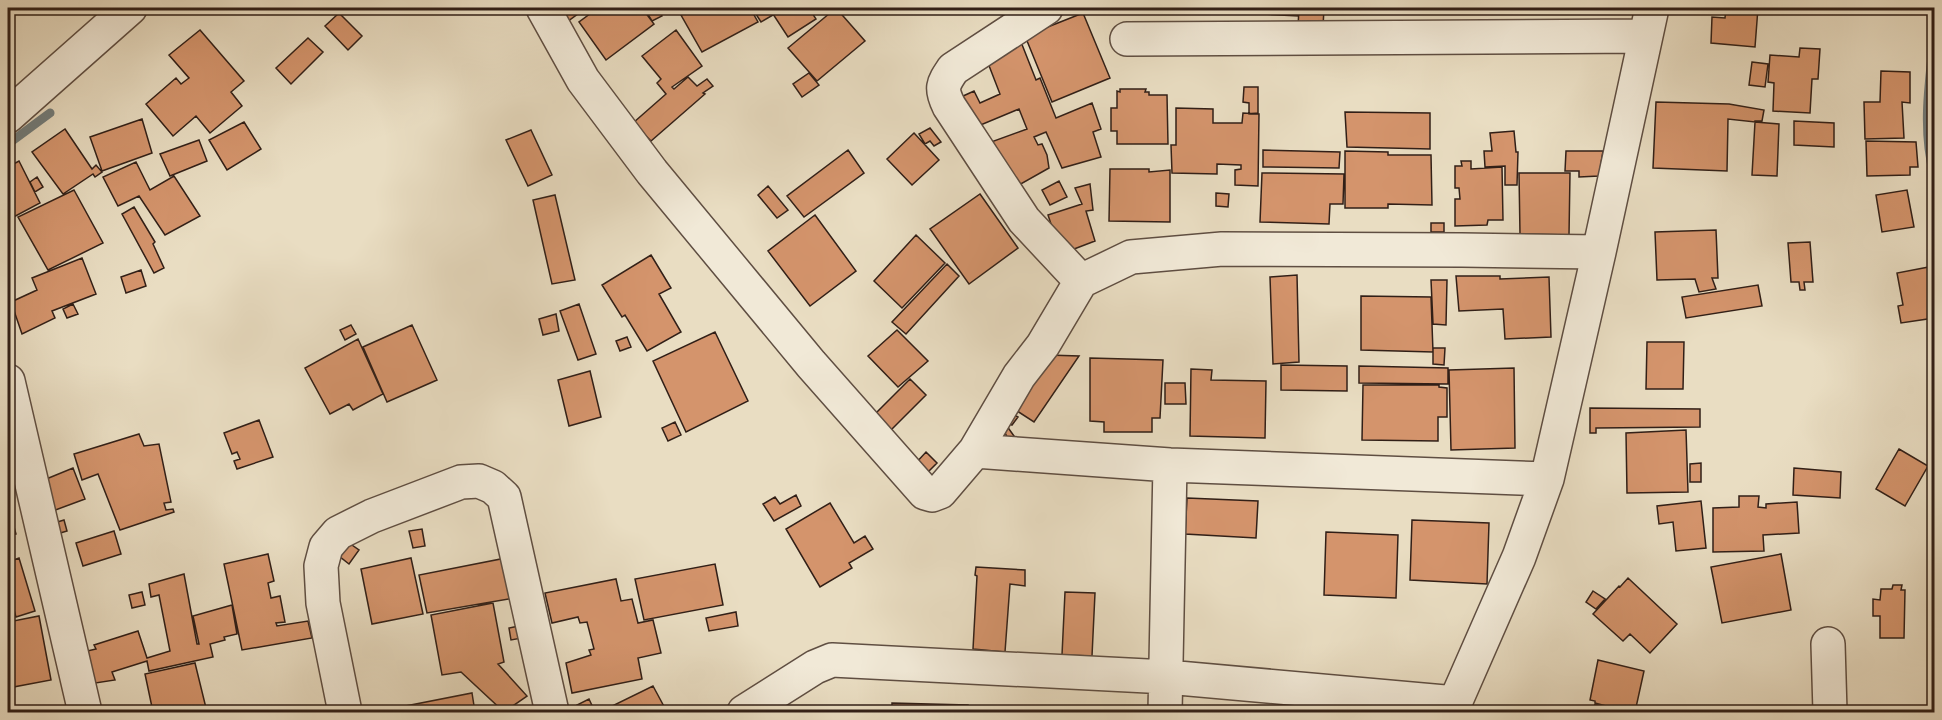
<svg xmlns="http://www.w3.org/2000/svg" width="1942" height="720" viewBox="0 0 1942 720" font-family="'Old Standard TT',serif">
<rect width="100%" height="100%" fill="#e9ddc2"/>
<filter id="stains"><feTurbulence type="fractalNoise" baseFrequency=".00333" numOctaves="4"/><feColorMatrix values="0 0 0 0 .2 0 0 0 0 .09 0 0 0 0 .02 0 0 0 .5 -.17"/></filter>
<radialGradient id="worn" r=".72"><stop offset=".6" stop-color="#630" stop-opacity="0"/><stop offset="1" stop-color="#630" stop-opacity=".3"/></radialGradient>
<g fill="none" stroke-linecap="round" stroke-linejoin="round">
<path stroke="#717c7b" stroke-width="9" d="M1934,40c-5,43 -12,91 0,134
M8,144l42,-31"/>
</g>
<path fill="#d4946c" stroke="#311f17" stroke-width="1.5" d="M556,8h30l-22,16z
M598,8h29l4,5 11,-5 12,16 -48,36 -27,-38z
M644,8h14l4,8 -10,5z
M696,8h54l8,14 -56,30 -21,-37z
M752,8h16l5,7 -12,7z
M769,8h40l7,11 -28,18z
M836,8l29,33 -48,40 -29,-33z
M1263,8h35v8l-35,-2z
M1299,8h25l-1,19h-25z
M1548,8h65v6l-64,-1z
M1726,8h32l-3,39 -44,-4 1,-26 13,1z
M339,13l23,23 -14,14 -23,-24z
M1083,13l27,65 -58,24 -27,-66z
M200,30l44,51 -13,11 11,14 -32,27 -14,-17 -23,20 -27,-32 30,-26 5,6 8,-6 -20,-23z
M676,30l26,36 -30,21 2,2 14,-12 9,9 10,-7 6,7 -10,7 2,1 -54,47 -18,-18 33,-29 -9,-11 4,-4 -19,-23z
M308,38l15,14 -32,32 -15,-16z
M1021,42l15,38 4,-2 16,40 36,-15 9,26 -8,3 8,25 -39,11 -16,-36 -12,5 4,8 4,-1 5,11 2,13 -37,21 -32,-43 47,-17 -8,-20 -48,20 -10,-32 13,-6 6,12 20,-9 -12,-31z
M1800,48l20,1 -2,30h-6l-2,34 -37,-2 1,-28 -6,-1 2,-27 29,2z
M1752,62l16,2 -3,23 -16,-2z
M1881,71l29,1v31l-8,-1 2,36 -39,1 -1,-37h16z
M809,73l10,12 -17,12 -9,-13z
M1244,87h14v26l-9,1v-11l-6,-1z
M1120,89h26l-1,3h4v3h18l1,49h-51v-13h-6v-23h6v-17l3,1z
M1656,102l73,2 35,6 -2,11h-7v1l-27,-3 -1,52 -74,-3z
M1176,108l37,1v14h29l1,-10 16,1 -1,72 -23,-1v-15l6,-1v-4l-24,-1v10l-45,-1 -1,-28h5z
M1345,112l85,1v36l-83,-2z
M142,119l10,34 -50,18 -12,-34z
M1794,121l40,2v24l-40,-2z
M244,122l17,27 -34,21 -18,-30z
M1755,122l24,2 -2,52 -25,-1z
M930,128l11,14 -7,4 -4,-5 -5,3 -6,-10z
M65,129l27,40 4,-4 6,7 -7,5 -2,-3 -30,20 -31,-42z
M531,130l21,45 -24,11 -22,-46z
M1514,131l2,21h2l-1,33h-12v-19l-20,1 -1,-16h8l-2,-18z
M914,133l25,27 -27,25 -25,-26z
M199,140l8,21 -37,15 -10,-22z
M1866,141l50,1 2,25h-8v8l-43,1z
M848,150l16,23 -60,44 -17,-21z
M1263,150l77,2 -1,16 -76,-1z
M1345,151l43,1v3h43l1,50 -44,-1v4h-43z
M1566,151h37l-4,25 -20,1v-6h-14z
M19,161l21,42 -32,17v-53z
M1461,161h10v8l31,-2 1,53h-15l-1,5 -32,1v-27h5l-1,-11h-4v-22h7z
M136,162l14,28 24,-14 26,40 -35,19 -26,-39 -21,10 -15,-29z
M1110,169h39v3l21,-2v52l-61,-1z
M1262,173l82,1 -1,30h-13l-1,20 -69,-2z
M1519,173h51l-1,62 -49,-1z
M37,177l6,10 -8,5 -5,-10z
M1059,181l8,16 -17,8 -8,-15z
M1090,184l3,26 -7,1 9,30 -34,13 -13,-39 34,-11 -7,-16z
M768,186l20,24 -11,8 -19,-23z
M74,190l29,53 -55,27 -30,-53z
M1907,190l7,37 -32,5 -6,-37z
M1216,193l13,1 -1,13 -12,-1z
M980,194l38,54 -49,36 -39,-55z
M555,195l20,85 -23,4 -19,-84z
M134,207l21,35 -2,2 11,24 -10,5 -32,-59z
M815,215l41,56 -46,35 -42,-55z
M1431,223h13v9h-13z
M1716,230l2,48h-6l4,11 -17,3 -4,-13 -38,1 -2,-48z
M916,235l29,28 -43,45 -28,-27z
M1810,242l3,40h-9l1,8h-5l-1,-8h-8l-3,-39z
M651,255l20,33 -12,6 22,38 -34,19 -22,-36 -3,2 -20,-32z
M82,258l14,36 -44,17 3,7 -33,16 -11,-32 26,-12 -5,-12z
M947,264l12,12 -53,58 -14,-12z
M1934,266v52l-33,5 -3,-17 5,-1 -6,-32z
M141,270l5,16 -20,7 -5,-16z
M1297,275l2,87 -26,2 -3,-87z
M1456,276h44v3l49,-2 2,60 -46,2 -2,-30 -44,2z
M1431,280h16l-1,45 -13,-1z
M1758,285l4,21 -76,12 -4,-21z
M1361,296l70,1 2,55 -72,-2z
M73,304l5,10 -11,4 -4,-9z
M579,304l17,50 -18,6 -18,-49z
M556,314l3,17 -16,4 -4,-16z
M351,325l5,9 -11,6 -5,-10z
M412,325l25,55 -50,22 -24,-55z
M897,330l31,31 -30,26 -30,-31z
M715,332l33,69 -62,31 -33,-71z
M627,337l4,10 -11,4 -4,-10z
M358,339l25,55 -30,16 -4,-6 -19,10 -25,-46z
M1647,342h37l-1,47h-37z
M1433,348h12l-1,17 -11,-1z
M1047,355l32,1 -45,66 -23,-15z
M1090,358l73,2 -3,58h-8v14h-48v-10l-14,-1z
M1281,365l66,1v25l-66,-1z
M1359,366l89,2v16l-89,-1z
M1514,368l1,80 -64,2 -2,-80z
M1191,369l21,1 -1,10 55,1 -1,57 -75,-2z
M590,371l11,46 -32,9 -11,-46z
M910,379l16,16 -43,43 -16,-16z
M1165,383h20l1,21h-21z
M1363,385h76v2l8,1v29h-9v24l-76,-1z
M1590,408l110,1v18l-104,1v5h-6z
M1009,412l9,5 -6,8 -8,-3 10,14 -6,3 -7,-15z
M259,420l14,37 -36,12 -3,-8 6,-2 -3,-7 -5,2 -8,-21z
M675,422l6,13 -13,6 -6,-13z
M1686,430l2,62 -61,1 -1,-60z
M139,434l5,12 15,-2 12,58 -7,1 2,7 7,-1 1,3 -54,18 -22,-56 -16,6 -8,-26z
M1899,449l29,17 -23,40 -29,-17z
M926,452l11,11 -11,11 -11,-10z
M1701,463v19h-11v-18z
M73,468l12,31 -35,13 -11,-30z
M1794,468l47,4 -1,26 -47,-3z
M796,495l5,11 -27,15 -11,-17 12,-7 5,7z
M1739,496h20l-1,11 8,1v-4l31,-2 2,31 -36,2 1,16 -51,1v-44l26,-1z
M1187,498l71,3 -2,37 -71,-4z
M1701,501l5,47 -30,3 -3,-29 -14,2 -2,-18z
M830,503l24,40 11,-7 8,13 -24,14 3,5 -32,19 -34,-58z
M8,506l8,28 -8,2z
M64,520l3,11 -10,3 -3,-11z
M1412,520l77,3 -2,61 -77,-4z
M422,529l3,17 -12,2 -4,-17z
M114,531l7,23 -38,12 -7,-23z
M1326,532l72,3 -2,63 -72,-3z
M349,543l10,7 -10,14 -10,-8z
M268,554l6,27 -6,2 3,15 9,-2 5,26 -9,1 1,3 31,-5 4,17 -70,12 -18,-86z
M1781,554l10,56 -69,13 -11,-56z
M19,558l16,53 -19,6 -8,-28v-27z
M411,558l12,56 -51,10 -11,-55z
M506,558l9,40 -88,15 -8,-38z
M715,564l8,41 -79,15 -9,-41z
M976,567l49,3v16l-15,-2 -5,68 -32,-3 4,-73 -2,-1z
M184,574l13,70h2l-6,-28 39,-11 5,29 -13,3 1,3 -15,4 3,13 -64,14 -2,-10 -35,11 3,8 -26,4 -6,-32 13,-3 -2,-4 44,-14 9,27 23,-7 -11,-56 -8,2 -2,-13z
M1628,578l49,46 -27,29 -20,-19 -7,7 -30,-27 26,-28 1,1z
M616,579l5,22 11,-2 6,24 15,-3 8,33 -23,5 4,21 -70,14 -6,-30 25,-8 -2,-5 5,-1 -7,-27 -7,1 -2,-6 -26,6 -7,-30z
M1893,585h9l-1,5h4l-1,48h-24v-22h-7v-17l7,1 1,-11h11z
M1593,591l12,8 -9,10 -10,-7z
M142,592l3,13 -13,3 -3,-13z
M1065,592l30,1 -3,63 -30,-1z
M493,603l11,59 -6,2 29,32 -23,16 -43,-40 -19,3 -11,-60z
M736,612l2,14 -29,5 -3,-13z
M39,616l12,64 -43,8v-66z
M519,626l3,12 -11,2 -2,-12z
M1598,660l46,11 -9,41h-7l-33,-9v-2l-5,-1z
M195,663l12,49h-54l-8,-38z
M653,686l14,26h-59l-2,-3z
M472,693l3,19h-100z
M589,699l6,13h-14l-4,-7z
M892,703l76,2v7h-76z
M1595,704l24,8h-27z"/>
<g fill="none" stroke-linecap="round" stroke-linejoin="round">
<g stroke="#5f4e42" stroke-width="36">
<path id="minor" d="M543,8l40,72 69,92 159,192 114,129 7,2 8,-3 35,-41 44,-75 24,-31 38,-64 50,-24 91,-8 240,1 137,2
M1046,8l-93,61c-10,15 -13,19 -4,37l75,114 57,61
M1127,39l519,-3
M8,116l122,-108
M8,381l77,331
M975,451l195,14 377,14
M1828,644l2,68
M345,712l-22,-109 -2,-37 5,-19 12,-14 34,-17 89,-34 18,-1 14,6 11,10 48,215
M744,712l71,-45 17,-7 335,17 289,26
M1165,712l5,-247
M1451,712l68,-155 28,-78 52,-227 53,-244"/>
</g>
<use href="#minor" stroke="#f1e9d7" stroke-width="33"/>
</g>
<rect width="1942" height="720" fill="none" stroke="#e9ddc2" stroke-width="30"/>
<rect x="9" y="9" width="1924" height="702" fill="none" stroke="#311f17" stroke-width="3"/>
<rect x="15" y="15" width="1912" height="690" fill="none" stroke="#311f17" stroke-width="1.5"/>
<rect width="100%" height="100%" filter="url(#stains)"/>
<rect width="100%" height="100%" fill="url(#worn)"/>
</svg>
